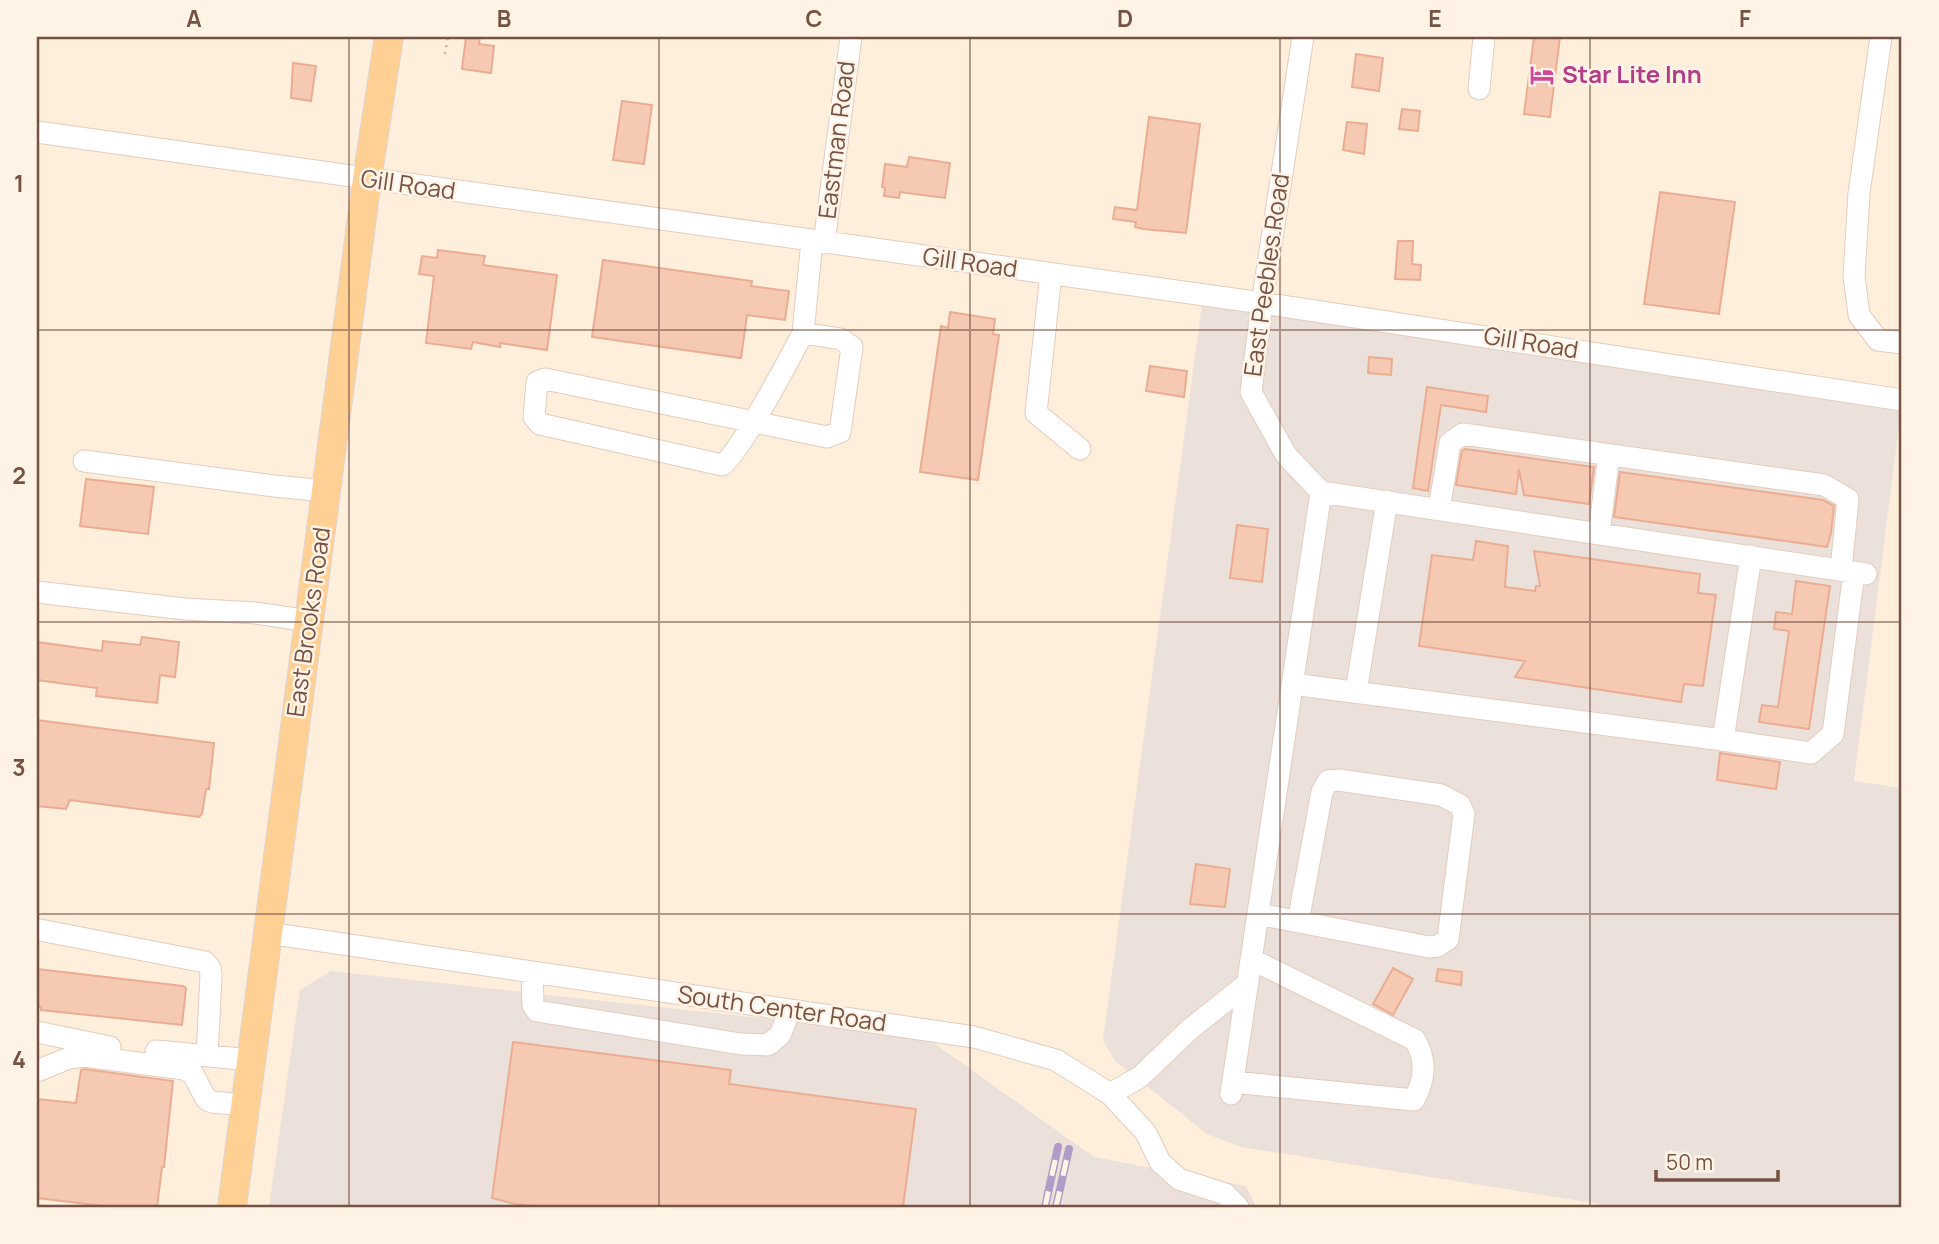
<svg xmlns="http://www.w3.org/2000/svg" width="1939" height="1244" viewBox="0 0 1939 1244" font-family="Manrope,sans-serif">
<rect width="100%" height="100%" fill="#feefdd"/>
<path fill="#ebe1da" d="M1202,304l699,106 -47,371 48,7v419h-284l-377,-60 -34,-13 -92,-73 -12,-21z
M331,971l593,65 170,121 152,29 10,21h-987l31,-217z"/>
<path fill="#f6c9b2" stroke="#eaad91" stroke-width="2" d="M466,37h14l-1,7 15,2 -3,27 -29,-4z
M1534,37h26l-10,80 -26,-3z
M1356,54l27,4 -4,33 -27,-4z
M293,63l23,3 -5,35 -20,-3z
M622,101l30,4 -8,59 -31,-4z
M1402,109l18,2 -2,20 -19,-2z
M1149,117l51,7 -14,109 -43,-4 -8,-2 1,-5 -23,-3 2,-12 22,3z
M1347,122l20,2 -3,30 -21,-4z
M909,157l41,6 -5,35 -45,-6 -1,6 -15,-2 1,-8 -3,-1 3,-23 22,3z
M1660,192l75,10 -16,112 -75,-10z
M1398,241h15l-1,23 9,1 -1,15 -25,-1z
M438,250l47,6 -2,9 74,10 -10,75 -47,-7v4l-27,-5 -2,7 -45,-6 8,-67 -15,-2 3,-18 15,2z
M603,260l149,21 -1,5 38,5 -4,29 -38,-5 -6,43 -149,-21z
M950,312l45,7 -2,15 6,1 -21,145 -58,-8 21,-146 7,2z
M1369,357l23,2 -1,16 -23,-2z
M1150,366l37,5 -3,26 -38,-6z
M1427,387l61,9 -2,16 -45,-7 -13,86 -15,-3z
M1465,449l129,18 -5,37 -65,-9 -5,-26 -3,25 -60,-9 6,-34z
M1620,472l203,28 11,6 -3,27 -4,14 -213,-30z
M86,479l68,8 -6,47 -68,-8z
M1237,525l31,4 -6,53 -32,-4z
M1476,541l32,5 -3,41 30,4 1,-5h4l-6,-35 166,23 -2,19 18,2 -13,91 -19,-2 -3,18 -166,-25 10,-16 -106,-15 13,-91 41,5z
M1796,581l34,5 -21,143 -50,-7 3,-17 16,2 11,-76 -15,-2 2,-17 16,2z
M142,637l37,5 -4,35 -15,-2 -3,28 -61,-7 1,-8 -60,-8v-38l65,9 1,-10 37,4z
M37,720l177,23 -5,46h-3l-4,25 -3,3 -129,-17 -4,9 -29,-3z
M1720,753l60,9 -4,27 -59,-9z
M1196,864l34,5 -5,38 -35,-3z
M1393,968l20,11 -20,36 -20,-11z
M37,969l146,17 3,2 -4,37 -141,-15v-3h-4z
M1438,969l24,3 -1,13 -25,-4z
M513,1042l218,28 -2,14 187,25 -13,98h-362l-26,-3 -23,-6z
M84,1069l89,12 -9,86h-2l-5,40h-45l-75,-9v-99l39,4 5,-33z"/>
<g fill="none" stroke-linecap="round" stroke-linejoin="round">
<g stroke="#e4ccbc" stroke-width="23">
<path id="minor" d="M1303,37l-41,266 -11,89 35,63 35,37
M1881,37l-22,156 -5,83 5,39 19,25 24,3
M1479,89l5,-52
M37,132l1225,171 640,97
M824,243l27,-206
M1051,274l-15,139 44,36
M803,333c-11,21 -66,125 -81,132l-182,-41 -6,-7 3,-35 8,-3 282,58 13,-5 12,-85 -11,-8 -38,-6 9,-92
M84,461l190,25 52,5
M1321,492l545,82
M1439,509l11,-66 13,-9 361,51 24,14 -7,71
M1599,533l10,-78
M37,592l148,17 70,4 54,8
M1292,684l431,56 28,-184
M1356,692l31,-191
M1723,740l88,13 22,-19 21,-162
M1258,914l171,33 9,-1 10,-7 16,-125 -4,-9 -19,-10 -102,-15 -11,1 -6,11 -24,130
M40,930l165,32 5,6 1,7 -4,81
M268,933l706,104 82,23 54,34 36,39 14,29 19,17 46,15 13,13
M532,972l1,33 4,6 204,33 27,1 12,-10 10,-25
M37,1032l73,15
M156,1051l95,9
M37,1071l32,-13 15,-2 100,13 9,5 13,25 6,3 33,3
M1233,1082l181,18c11,-21 13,-39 1,-60l-164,-81
M1110,1094l30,-17 49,-47 59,-47
M1231,1094l90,-602"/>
</g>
<g stroke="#ded5d2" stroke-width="30">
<path id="major" d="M232,1207l135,-1028 22,-142"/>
</g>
<path stroke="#daac96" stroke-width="2.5" stroke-dasharray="2 5" stroke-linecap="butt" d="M445,54l3,-17"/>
<use href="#minor" stroke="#fff" stroke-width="21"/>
<use href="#major" stroke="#ffd093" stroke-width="28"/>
<g stroke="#b09cc7" stroke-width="8">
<path id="rail" d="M1045,1207l13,-60
M1056,1207l13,-58"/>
</g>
<use href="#rail" stroke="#fff3e5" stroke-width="5" stroke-dasharray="16" stroke-linecap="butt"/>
</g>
<path fill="none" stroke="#755244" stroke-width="2" stroke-opacity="0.55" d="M349,37v1170M659,37v1170M970,37v1170M1280,37v1170M1590,37v1170M37,330h1865M37,622h1865M37,914h1865"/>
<defs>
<g id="hotel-bare" transform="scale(1.89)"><path d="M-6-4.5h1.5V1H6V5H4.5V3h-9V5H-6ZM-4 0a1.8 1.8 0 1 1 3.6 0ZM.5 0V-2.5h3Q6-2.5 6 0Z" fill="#d1479c" stroke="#fff3e5" stroke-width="2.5" paint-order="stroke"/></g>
</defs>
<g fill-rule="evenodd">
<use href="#hotel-bare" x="1542" y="75"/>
</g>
<g text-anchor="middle" stroke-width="5" stroke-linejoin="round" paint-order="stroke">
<g font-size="24" font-weight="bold" fill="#b23c85" stroke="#fff3e5" text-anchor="start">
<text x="1562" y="83">Star Lite Inn</text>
</g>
<g font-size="24" fill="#755244" stroke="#fff3e5">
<text transform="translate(837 140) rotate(-83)" y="8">Eastman Road</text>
<text transform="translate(408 185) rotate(8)" y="8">Gill Road</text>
<text transform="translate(970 263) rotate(8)" y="8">Gill Road</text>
<text transform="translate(1267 275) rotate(-82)" y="8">East Peebles Road</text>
<text transform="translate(1531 343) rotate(9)" y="8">Gill Road</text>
<text transform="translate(309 622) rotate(-82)" y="8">East Brooks Road</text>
<text transform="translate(782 1009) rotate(8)" y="8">South Center Road</text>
</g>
</g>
<rect width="1939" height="1244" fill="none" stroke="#fff3e5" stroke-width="77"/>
<path d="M1656 1170v10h122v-10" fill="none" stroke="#755244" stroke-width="3.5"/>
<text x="1666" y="1170" font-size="21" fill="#755244" stroke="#fff3e5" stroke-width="5" paint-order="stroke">50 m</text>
<rect x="38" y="38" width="1862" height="1168" fill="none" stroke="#755244" stroke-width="2.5"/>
<g font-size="23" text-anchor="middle" font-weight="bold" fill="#755244">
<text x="194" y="27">A</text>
<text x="504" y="27">B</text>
<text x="814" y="27">C</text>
<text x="1125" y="27">D</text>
<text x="1435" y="27">E</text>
<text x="1745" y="27">F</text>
<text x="19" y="192">1</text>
<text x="19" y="484">2</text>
<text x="19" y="776">3</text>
<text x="19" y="1068">4</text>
</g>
</svg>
